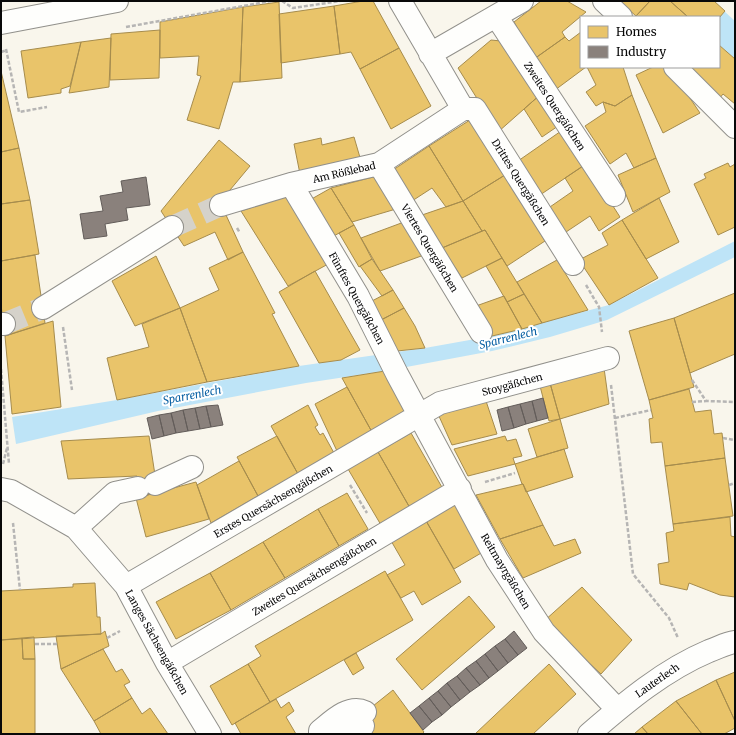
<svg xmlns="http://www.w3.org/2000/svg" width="736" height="735" viewBox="0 0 736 735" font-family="Merriweather,serif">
<rect width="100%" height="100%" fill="#f9f6ec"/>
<path fill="#bee4f7" d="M713,1l22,20v38l-16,-14v-28z
M735,241v16l-128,63 -57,17 -58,14 -107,20 -79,12 -148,28 -142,33 -4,-27 105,-17 182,-34 126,-18 67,-12 117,-31z"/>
<path fill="#e9c46a" stroke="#a68c4d" d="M363,1h10l26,47 -39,21 -9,-17 -11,2 -6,-48z
M541,1h26l19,11 -24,20 3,5 -31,22 -20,-37z
M619,1h31l-14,15z
M650,1h20l18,16h-51l-1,-1z
M670,1h44l11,10 -6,7 -31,-1z
M279,2l3,76 -42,4 3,-75z
M334,6l6,48 -59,9 -2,-49z
M243,7l-3,75h-7l-14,47 -32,-9 14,-44 -4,-1 2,-19 -39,2v-36z
M160,30l-1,48 -49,2 1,-46z
M581,32v35h5l-31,23 -21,-31 31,-22 4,4z
M111,38l-2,49 -40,6 12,-51z
M491,40l10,1 40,53 -43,38 -40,-64z
M81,42l-11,44 -9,3v4l-33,5 -7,-47z
M719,45l16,14v45l-12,-10 -4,5 -33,-32h33z
M399,48l32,58 -40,23 -31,-60z
M587,67h36l9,28 -17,11 -12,-4 -7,4 -10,-14 10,-7z
M653,67h16l31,46 -37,20 -27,-58z
M1,71l18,77 -18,4z
M541,94l20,30 -19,13 -18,-28z
M632,95l24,63 -22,10 -8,-15 -16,11 -25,-38 21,-14 -3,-10 12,4z
M470,120l35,55 -42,26 -34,-55z
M564,129l22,35 -46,31 -22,-34z
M354,137l7,24 -61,13 -6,-30 27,-6 1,7z
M219,140l31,26 -30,36 23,50 -15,8 -13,-28 -31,14 -23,-35z
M429,146l34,55 -17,6 -14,-19 -20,13 -19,-31z
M19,148l11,52 -29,4v-52z
M656,158l14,34 -37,20 -15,-37z
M728,163l2,4 5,-3v63l-17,8 -24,-51 12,-6 -2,-4z
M586,164l34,53 -21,14 -9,-15 -27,18 -16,-25 26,-18 -8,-13z
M505,175l40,66 -38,25 -22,-36 -3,1 -19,-30z
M377,176l19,33 -44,13 -21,-34z
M331,188l23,37 -24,13 -22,-37z
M290,195l40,68 -42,23 -47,-75z
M659,198l20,44 -33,17 -24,-39z
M30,200l9,54 -38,7v-57z
M463,201l19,30 -40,17 -20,-33z
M622,220l36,58 -49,27 -30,-45 29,-15 -6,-12z
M404,222l20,33 -44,16 -19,-33z
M354,225l18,34 -13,8 -20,-34z
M485,230l17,28 -40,20 -20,-30z
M243,252l32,61 -3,1 27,52 -92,16 -27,-74 39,-18 -10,-22z
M35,255l10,68 -40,13 -4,-31v-44z
M156,256l24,52 -45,18 -23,-45z
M502,258l22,36 -17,8 -21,-36z
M372,259l21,31 -11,6 -22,-30z
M557,260l31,50 -46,13 -25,-41z
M315,271l45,79 -19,10 -22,3 -40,-71z
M393,290l11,18 -23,12 -11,-18z
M735,293v61l-45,19 -16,-55z
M524,294l18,29 -20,6 -15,-27z
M504,296l18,33 -30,7 -16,-30z
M180,308l27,74 -90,18 -10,-42 42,-11 -7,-23z
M404,308l11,18 10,22 -28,3 -16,-31z
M674,318l20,69 -45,13 -20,-69z
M53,321l8,86 -49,7 -7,-78z
M604,368l5,36 -49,15 -10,-36z
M385,371l21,41 -34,20 -30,-54z
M550,383l10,36 -11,2 -9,-35z
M347,387l25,45 -35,19 -22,-47z
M689,389l6,23 16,-2 3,24 8,-1 3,25 -60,8 -3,-24 -11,1 -2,-24 4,-1 -4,-18z
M486,401l11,33 -45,11 -14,-31z
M308,405l10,20 -3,2 5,8 3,-2 11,20 -36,21 -27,-48z
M560,419l8,29 -31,9 -9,-28z
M411,433l32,56 -33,19 -32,-56z
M149,436l6,39v18l-18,5v-22l-69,3 -7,-38z
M277,436l21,38 -40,22 -21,-39z
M505,436l2,5 9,-2 6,17 -9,2 2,6 -47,12 -14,-27z
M564,449l9,28 -47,15 -3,-8h-1l-7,-20z
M378,452l32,56 -29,17 -33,-56z
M725,458l8,58 -60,8 -8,-58z
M239,461l19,35 -47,27 -14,-38z
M196,482l13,37 -63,18 -10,-39z
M523,484l20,41 -43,14 -24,-44z
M347,493l21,36 -29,17 -21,-37z
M459,499l29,50 -34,20 -29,-50z
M318,509l21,37 -54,32 -22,-36z
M730,517l1,19 4,1v60l-15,-2 -31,-12 -2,7 -27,-6 -2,-20 11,-2 -3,-29 8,-2 -1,-7z
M425,519l36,63 -39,23 -8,-14 -13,7 -14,-23 18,-10 -15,-26z
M543,525l11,21 21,-7 6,14 -58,25 -23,-39z
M263,542l22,36 -54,32 -21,-37z
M385,571l28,49 -143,82 -22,-38 13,-8 -6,-10z
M210,573l21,37 -55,29 -20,-37z
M95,583l2,34h3l1,17 -100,6v-49l72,-4v-3z
M582,587l50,53 -31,34 -57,-53z
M469,596l26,31 -73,63 -26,-31z
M105,631l4,15 -48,23 -5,-33 45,-2z
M34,637l1,22h-12l-1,-21z
M22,638l1,21h12v75h-34v-94z
M103,649l13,23 6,-3 8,13 -6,3 8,13 -38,23 -33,-52z
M356,653l8,15 -11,7 -9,-15z
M248,664l22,38 -38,23 -22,-39z
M549,664l27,30 -43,40h-58z
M735,672v49l-19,-41z
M716,680l19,41v7l-11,6h-22l-26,-33z
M393,690l31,42 -2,2h-69l5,-16z
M132,698l10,16 8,-6 18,26h-67l-7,-13z
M276,699l5,9 8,-6 5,9 -8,6 10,17h-55l-6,-11z
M676,701l26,33h-54l-6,-7z
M642,727l6,7h-14z"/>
<path fill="#8a817c" stroke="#635d5a" d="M146,177l4,28 -24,3 2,12 -23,4 2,12 -23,3 -4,-25 23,-3 -3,-15 23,-4 -2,-11z
M543,398l5,20 -11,3 -5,-20z
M532,401l5,20 -11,3 -6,-20z
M520,404l6,20 -12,4 -6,-21z
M218,405l5,20 -12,2 -5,-21z
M206,406l5,21 -11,2 -5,-21z
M508,407l6,21 -12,3 -5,-21z
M195,408l5,21 -12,2 -5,-21z
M183,410l5,21 -12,2 -5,-20z
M171,413l5,20 -12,3 -5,-21z
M159,415l5,21 -12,3 -5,-21z
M514,631l13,17 -9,7 -13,-16z
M505,639l13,16 -10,8 -13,-17z
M495,646l13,17 -10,8 -13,-17z
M485,654l13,17 -9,7 -13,-17z
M476,661l13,17 -9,7 -14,-17z
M466,668l14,17 -10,7 -13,-16z
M457,676l13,16 -10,8 -13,-17z
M447,683l13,17 -9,7 -13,-16z
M438,691l13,16 -9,8 -13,-17z
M429,698l13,17 -10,7 -13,-16z
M419,706l13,16 -9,8 -13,-17z"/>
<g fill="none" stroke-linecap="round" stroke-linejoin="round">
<path stroke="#d5d2ca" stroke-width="22" stroke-dasharray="22 11" stroke-linecap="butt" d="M172,227l49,-22
M4,324l39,-16"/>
<g stroke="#91908b" stroke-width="24">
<path id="minor" d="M604,1l17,16
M496,16l118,179
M1,23l116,-22
M430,54l92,-53
M675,67l60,60
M463,109h12l98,155
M379,164l102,168
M291,184l67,112 39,78 100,186 47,72 73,77
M221,205l70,-21 88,-20 84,-55 -63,-108
M43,308l129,-81
M1,324h3
M155,484l37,-17
M1,489l10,2 65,37 50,58 41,77 43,71
M76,528l39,-35 23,-5
M126,586l314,-183 168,-45
M167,663l293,-174
M320,734v-3c12,-10 29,-27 45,-19
M338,734l12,-7 13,-1
M589,734c37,-32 75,-64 120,-83 9,-3 17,-8 26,-9"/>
</g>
<path stroke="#b6b5b4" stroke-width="2.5" stroke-dasharray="4 2" stroke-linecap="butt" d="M282,1l11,7 47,-7
M126,27l145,-26
M6,49l13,63 28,-5
M1,52l6,-2
M237,228l3,5
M586,285l13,22 3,25
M63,327l9,63
M1,369l8,95
M692,380l14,21 29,1
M611,385l22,189 36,44 9,20
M692,402l14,-1
M615,418l36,-8
M723,438l12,2
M3,464l4,-16
M485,482l30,-9
M350,485l17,28
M729,485l6,-2
M13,523l7,67
M107,638l13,-7
M35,644h23"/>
<use href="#minor" stroke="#fefefc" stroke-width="22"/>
</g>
<g text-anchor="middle" stroke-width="4" stroke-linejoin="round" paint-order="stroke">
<g font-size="10" fill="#090909" stroke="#fff">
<text transform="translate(555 106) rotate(57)" y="4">Zweites Quergäßchen</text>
<text transform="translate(344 172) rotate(-13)" y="4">Am Rößlebad</text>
<text transform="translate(521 182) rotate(58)" y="4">Drittes Quergäßchen</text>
<text transform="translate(430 248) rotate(59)" y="4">Viertes Quergäßchen</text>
<text transform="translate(357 298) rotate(61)" y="4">Fünftes Quergäßchen</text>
<text transform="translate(512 384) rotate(-15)" y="4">Stoygäßchen</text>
<text transform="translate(273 501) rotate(-30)" y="4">Erstes Quersächsengäßchen</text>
<text transform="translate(506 571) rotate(59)" y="4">Reitmayrgäßchen</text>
<text transform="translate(314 576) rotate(-31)" y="4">Zweites Quersächsengäßchen</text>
<text transform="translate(157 642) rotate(61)" y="4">Langes Sächsengäßchen</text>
<text transform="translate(657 680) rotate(-35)" y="4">Lauterlech</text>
</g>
<g font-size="11" font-style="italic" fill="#0a61a4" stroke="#fff">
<text transform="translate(508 338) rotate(-14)" y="4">Sparrenlech</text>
<text transform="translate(192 395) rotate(-11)" y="4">Sparrenlech</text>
</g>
</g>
<rect width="736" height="735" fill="none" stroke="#090909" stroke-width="4"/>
<rect x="580" y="16" width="140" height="52" fill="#ffffff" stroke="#9d9d9d"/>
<rect x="588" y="26" width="20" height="12" fill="#e9c46a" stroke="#9d9d9d"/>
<text x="616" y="36" font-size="12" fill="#090909">Homes</text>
<rect x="588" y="46" width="20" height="12" fill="#8a817c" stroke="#9d9d9d"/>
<text x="616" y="56" font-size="12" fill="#090909">Industry</text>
</svg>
